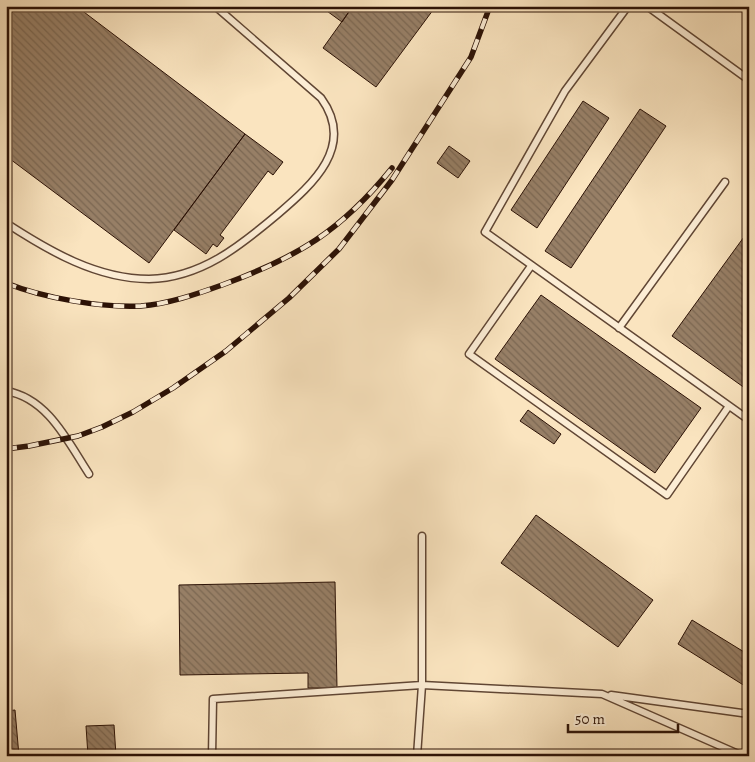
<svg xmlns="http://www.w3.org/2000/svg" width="755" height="762" viewBox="0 0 755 762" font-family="Alegreya,serif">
<defs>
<pattern id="building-back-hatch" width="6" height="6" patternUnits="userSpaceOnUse" patternTransform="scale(1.25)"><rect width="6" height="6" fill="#977f66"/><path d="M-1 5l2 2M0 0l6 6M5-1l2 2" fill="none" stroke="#7b6752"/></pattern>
</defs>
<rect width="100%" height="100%" fill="#fae4bf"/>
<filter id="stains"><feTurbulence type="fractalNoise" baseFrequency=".004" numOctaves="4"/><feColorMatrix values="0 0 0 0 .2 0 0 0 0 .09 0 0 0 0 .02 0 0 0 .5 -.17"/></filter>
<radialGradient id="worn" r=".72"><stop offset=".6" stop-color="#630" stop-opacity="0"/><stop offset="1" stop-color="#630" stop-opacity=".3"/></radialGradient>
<path fill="url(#building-back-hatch)" stroke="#2c1206" d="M6,6h70l169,128 -96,129 -143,-107z
M320,6h33l-11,16z
M353,6h83l-60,81 -53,-39z
M583,101l26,17 -72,110 -26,-18z
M640,109l26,17 -95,142 -26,-17z
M245,134l38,28 -10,13 -5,-4 -48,64 4,3 -7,9 -4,-3 -7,10 -32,-24z
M449,146l21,15 -12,17 -21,-15z
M749,230v161l-77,-55z
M541,295l160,113 -46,65 -160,-114z
M528,410l33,24 -7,10 -34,-23z
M536,515l117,85 -35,47 -117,-84z
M335,582l2,106h-29v-15l-128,2 -1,-90z
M692,620l57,35v24l-4,7 -67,-42z
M15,710l4,46h-13v-45z
M114,725l2,31h-28l-2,-30z"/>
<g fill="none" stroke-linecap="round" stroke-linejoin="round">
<g stroke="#604634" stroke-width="9">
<path id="lane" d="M628,6l-63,85 -80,141 264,188
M647,6l102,74
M6,223c43,28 91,56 143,56 52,-1 91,-33 129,-65 35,-30 78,-68 43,-116l-106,-92
M531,266l-62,88 198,141 62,-89
M619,328l106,-146
M6,391c42,7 62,51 83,83
M611,695l138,19
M212,756l1,-57 209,-14 180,9 141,62
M417,756l5,-71v-149"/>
</g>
<use href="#lane" stroke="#fcedd5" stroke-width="6"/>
<g stroke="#2c1206" stroke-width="5.5">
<path id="rail" d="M6,283c37,15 96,25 135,23 27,-2 56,-12 81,-21 76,-28 119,-54 170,-117
M6,449l23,-3 49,-10 24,-9 31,-15 40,-24 53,-37 63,-53 50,-49 53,-69 79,-123 19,-51"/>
</g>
<use href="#rail" stroke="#fcedd5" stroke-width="4" stroke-dasharray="11" stroke-linecap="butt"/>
</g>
<rect width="755" height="762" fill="none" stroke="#fae4bf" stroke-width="25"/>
<rect x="8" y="8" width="740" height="747" fill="none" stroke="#2c1206" stroke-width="2.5"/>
<rect x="12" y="12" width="730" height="737" fill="none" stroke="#2c1206"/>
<path d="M568 724v8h110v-8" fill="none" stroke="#2c1206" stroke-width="2.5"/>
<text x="575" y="724" font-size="15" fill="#2c1206" stroke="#fcedd5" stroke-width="4" paint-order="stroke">50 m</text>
<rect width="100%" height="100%" filter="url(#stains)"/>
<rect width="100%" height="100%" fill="url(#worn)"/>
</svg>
